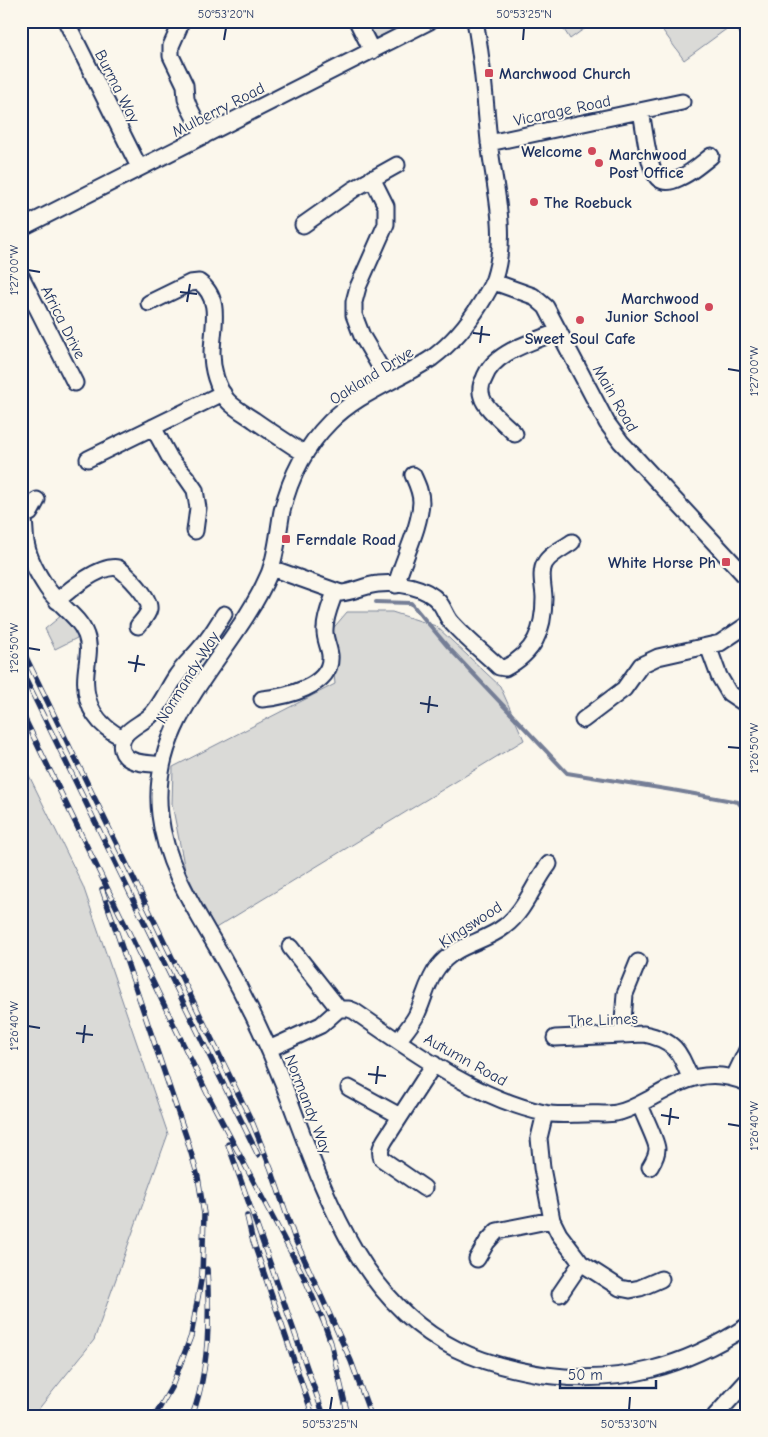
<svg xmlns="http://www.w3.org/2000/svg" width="768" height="1437" viewBox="0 0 768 1437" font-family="'Comic Neue',sans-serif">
<rect width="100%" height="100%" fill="#fbf7ec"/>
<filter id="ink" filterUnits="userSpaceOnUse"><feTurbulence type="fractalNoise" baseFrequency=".02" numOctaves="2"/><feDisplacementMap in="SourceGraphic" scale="10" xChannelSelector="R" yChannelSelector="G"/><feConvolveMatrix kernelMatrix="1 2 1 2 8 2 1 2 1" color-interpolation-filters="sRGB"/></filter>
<g filter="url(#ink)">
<path fill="#dadad7" stroke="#7a849a" d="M366,21h46l-36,17z
M561,21h37l-17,10 -11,8 -7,-11z
M656,21h91v25l-10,-17 -6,-1 -6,2 -41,30z
M347,612h45l44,14 64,60 24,54 -310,189 -29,-59 -13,-66 1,-37 162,-83 -5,-52z
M62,615l9,9 8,13 -24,12 -10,-20z
M21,759l62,127 85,248 -74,206 -61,76h-12z"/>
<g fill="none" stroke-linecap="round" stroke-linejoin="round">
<path stroke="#747e96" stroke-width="4" d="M376,602l35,1 37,44 119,126 111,18 60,11 9,11"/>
<g stroke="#1b2f5e" stroke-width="19">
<path id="minor" d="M66,21l73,146
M180,21l-1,7 -8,18v10l14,29 1,14 3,8 15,29
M357,21l15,30
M475,21c8,40 10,80 14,120 5,46 20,92 5,138 -3,8 -8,16 -13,24 -13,21 -29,40 -49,55 -33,22 -74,35 -102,64 -24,24 -40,56 -48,89 -4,21 -5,43 -13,63 -35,82 -121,143 -109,241 6,53 37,97 63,143 23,40 43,82 60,125 38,98 71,215 173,266 28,14 58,21 89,26 74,10 139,-8 202,-49
M641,111c3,14 7,60 18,68 6,4 14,2 20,-1 11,-4 22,-14 32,-22
M489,143l193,-41
M372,178l14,28v18l-28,63 -4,15v13l8,21 27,46
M303,225l51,-36 43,-24
M21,228l409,-207
M21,276l54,107
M494,282l39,14 13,11 61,116 14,19 126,136
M149,303l41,-20 9,-1c24,17 13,47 13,71 0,16 5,34 15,47 7,8 18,14 27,20 17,12 34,23 51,34
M153,427l18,33 15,17 9,13 3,18 -3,23
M515,434c-8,-9 -30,-25 -33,-37 -2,-6 -1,-13 2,-18 9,-28 50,-37 75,-48
M88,459l135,-66
M21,517l9,-4 7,-13
M23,517c3,9 1,20 4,30 3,14 12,29 20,41 11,17 32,28 39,47 5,13 1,25 0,38 -3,31 10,52 37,65
M271,568l70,25c13,-1 24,-8 37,-9 20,-2 47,2 61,18 5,6 7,14 12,20 14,16 32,30 48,45l6,1c29,-15 39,-37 39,-70 0,-10 -5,-25 1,-35 5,-9 19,-15 27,-21
M396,585c7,-26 24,-57 25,-83 0,-10 -4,-18 -8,-27
M57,601c12,-11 44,-37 61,-33 9,6 33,30 31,41 -1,6 -7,12 -11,17
M708,646l11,30 10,17 18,12
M262,699c22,-2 71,-12 68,-44 -1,-9 -6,-17 -5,-26 0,-13 6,-25 10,-37
M583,720l41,-31 17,-24 17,-8 62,-14 27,-18
M162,765c-12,-2 -36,0 -40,-15 -5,-19 20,-25 30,-36 10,-11 16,-26 25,-39 8,-11 17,-19 25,-29 9,-10 15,-21 22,-32
M290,947l49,62
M622,1035l3,-41 13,-32
M555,1038l89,-4c30,6 36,17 46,44
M398,1041c6,-8 13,-16 18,-25 8,-16 11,-35 22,-49 17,-23 46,-24 67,-41 20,-15 29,-43 44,-62
M269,1049l52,-24 18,-16h10l5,2c57,39 121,87 190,102 13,3 28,1 41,1 10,-1 21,1 31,-1 12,-2 24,-9 35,-15 33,-18 57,-32 96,-15
M734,1077l13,-27
M349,1088l51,28
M640,1104c3,11 17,37 17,45 0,7 -4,13 -7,18
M545,1113l-6,25 3,30 10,52 7,14 22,29 39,25 10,2 10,-2 21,-9
M424,1188l-42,-29c-3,-8 -1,-12 3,-19l49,-76
M477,1259l10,-17 10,-11 55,-11
M560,1294l21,-31
M715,1416l32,-35"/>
</g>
<use href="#minor" stroke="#fbf7ec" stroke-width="15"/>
<g stroke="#1b2f5e" stroke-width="5.5">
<path id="rail" d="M21,647l232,477 18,45 24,70 56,122 20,55
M21,670l237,485
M21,711l187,384 96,182 20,46
M102,889l85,250 11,38 6,37 -2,61 -11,61 -19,50 -17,30
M228,1144l96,272
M247,1216l5,22 61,178
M322,1317l9,26 17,73
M192,1416c17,-44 18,-101 15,-147"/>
</g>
<use href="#rail" stroke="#fbf7ec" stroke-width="4" stroke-dasharray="11" stroke-linecap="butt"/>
</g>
</g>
<path fill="none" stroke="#1b2f5e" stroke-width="2" d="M224,40l2,-12M523,40l1,-12M28,270l12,2M180,292l17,2M187,302l3,-18M473,333l17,2M480,343l2,-17M728,369l12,2M28,648l12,2M128,662l17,3M135,672l3,-17M420,703l18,3M428,713l2,-17M728,747l12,1M28,1026l12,2M76,1033l17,2M83,1043l2,-18M368,1074l18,2M376,1084l2,-18M661,1115l18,3M728,1124l12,2M669,1125l2,-17M330,1410l2,-13M629,1410l1,-13"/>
<g fill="#d1495b" stroke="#fbf7ec" stroke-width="2">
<rect x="484" y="68" width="10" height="10" rx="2.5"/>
<circle cx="592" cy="151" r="5"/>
<circle cx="599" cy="163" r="5"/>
<circle cx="534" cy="202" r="5"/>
<circle cx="709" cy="307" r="5"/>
<circle cx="580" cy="320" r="5"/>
<rect x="281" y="534" width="10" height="10" rx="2.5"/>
<rect x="721" y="557" width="10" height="10" rx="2.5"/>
</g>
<g text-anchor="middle" stroke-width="4" stroke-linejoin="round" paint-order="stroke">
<g font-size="16" font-weight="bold" fill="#1b2f5e" stroke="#fbf7ec" text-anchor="start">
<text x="499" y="79">Marchwood Church</text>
<text x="582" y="157" text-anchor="end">Welcome</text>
<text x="609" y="160">Marchwood<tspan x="609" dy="18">Post Office</tspan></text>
<text x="544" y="208">The Roebuck</text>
<text x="699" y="304" text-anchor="end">Marchwood<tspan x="699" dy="18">Junior School</tspan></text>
<text x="580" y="344" text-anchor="middle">Sweet Soul Cafe</text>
<text x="296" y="545">Ferndale Road</text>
<text x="716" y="568" text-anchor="end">White Horse Ph</text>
</g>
<g font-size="16" fill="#1b2f5e" stroke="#fbf7ec">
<text transform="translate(118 86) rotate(63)" y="6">Burma Way</text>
<text transform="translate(218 109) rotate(-27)" y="6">Mulberry Road</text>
<text transform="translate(562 110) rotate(-12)" y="6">Vicarage Road</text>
<text transform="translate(64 322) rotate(63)" y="6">Africa Drive</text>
<text transform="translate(371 375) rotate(-32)" y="6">Oakland Drive</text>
<text transform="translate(616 398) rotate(60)" y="6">Main Road</text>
<text transform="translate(187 677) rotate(-58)" y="6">Normandy Way</text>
<text transform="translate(470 924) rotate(-33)" y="6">Kingswood</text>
<text transform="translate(603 1019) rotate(-2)" y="6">The Limes</text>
<text transform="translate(466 1059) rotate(29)" y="6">Autumn Road</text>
<text transform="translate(309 1104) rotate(69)" y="6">Normandy Way</text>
</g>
</g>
<rect width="768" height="1437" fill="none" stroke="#fbf7ec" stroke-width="55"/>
<path d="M560 1380v8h96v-8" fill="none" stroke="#1b2f5e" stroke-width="2.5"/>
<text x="568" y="1380" font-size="15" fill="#1b2f5e" stroke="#fbf7ec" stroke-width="4" paint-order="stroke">50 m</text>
<rect x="28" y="28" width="712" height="1382" fill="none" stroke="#1b2f5e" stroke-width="2"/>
<g font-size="12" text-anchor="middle" fill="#1b2f5e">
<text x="226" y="18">50°53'20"N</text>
<text x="524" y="18">50°53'25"N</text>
<text transform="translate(14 270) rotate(-90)" y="4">1°27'00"W</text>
<text transform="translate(754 371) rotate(-90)" y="4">1°27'00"W</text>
<text transform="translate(14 648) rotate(-90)" y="4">1°26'50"W</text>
<text transform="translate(754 748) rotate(-90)" y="4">1°26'50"W</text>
<text transform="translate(14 1026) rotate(-90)" y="4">1°26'40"W</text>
<text transform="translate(754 1126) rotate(-90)" y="4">1°26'40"W</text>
<text x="330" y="1428">50°53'25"N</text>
<text x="629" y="1428">50°53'30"N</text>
</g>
</svg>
